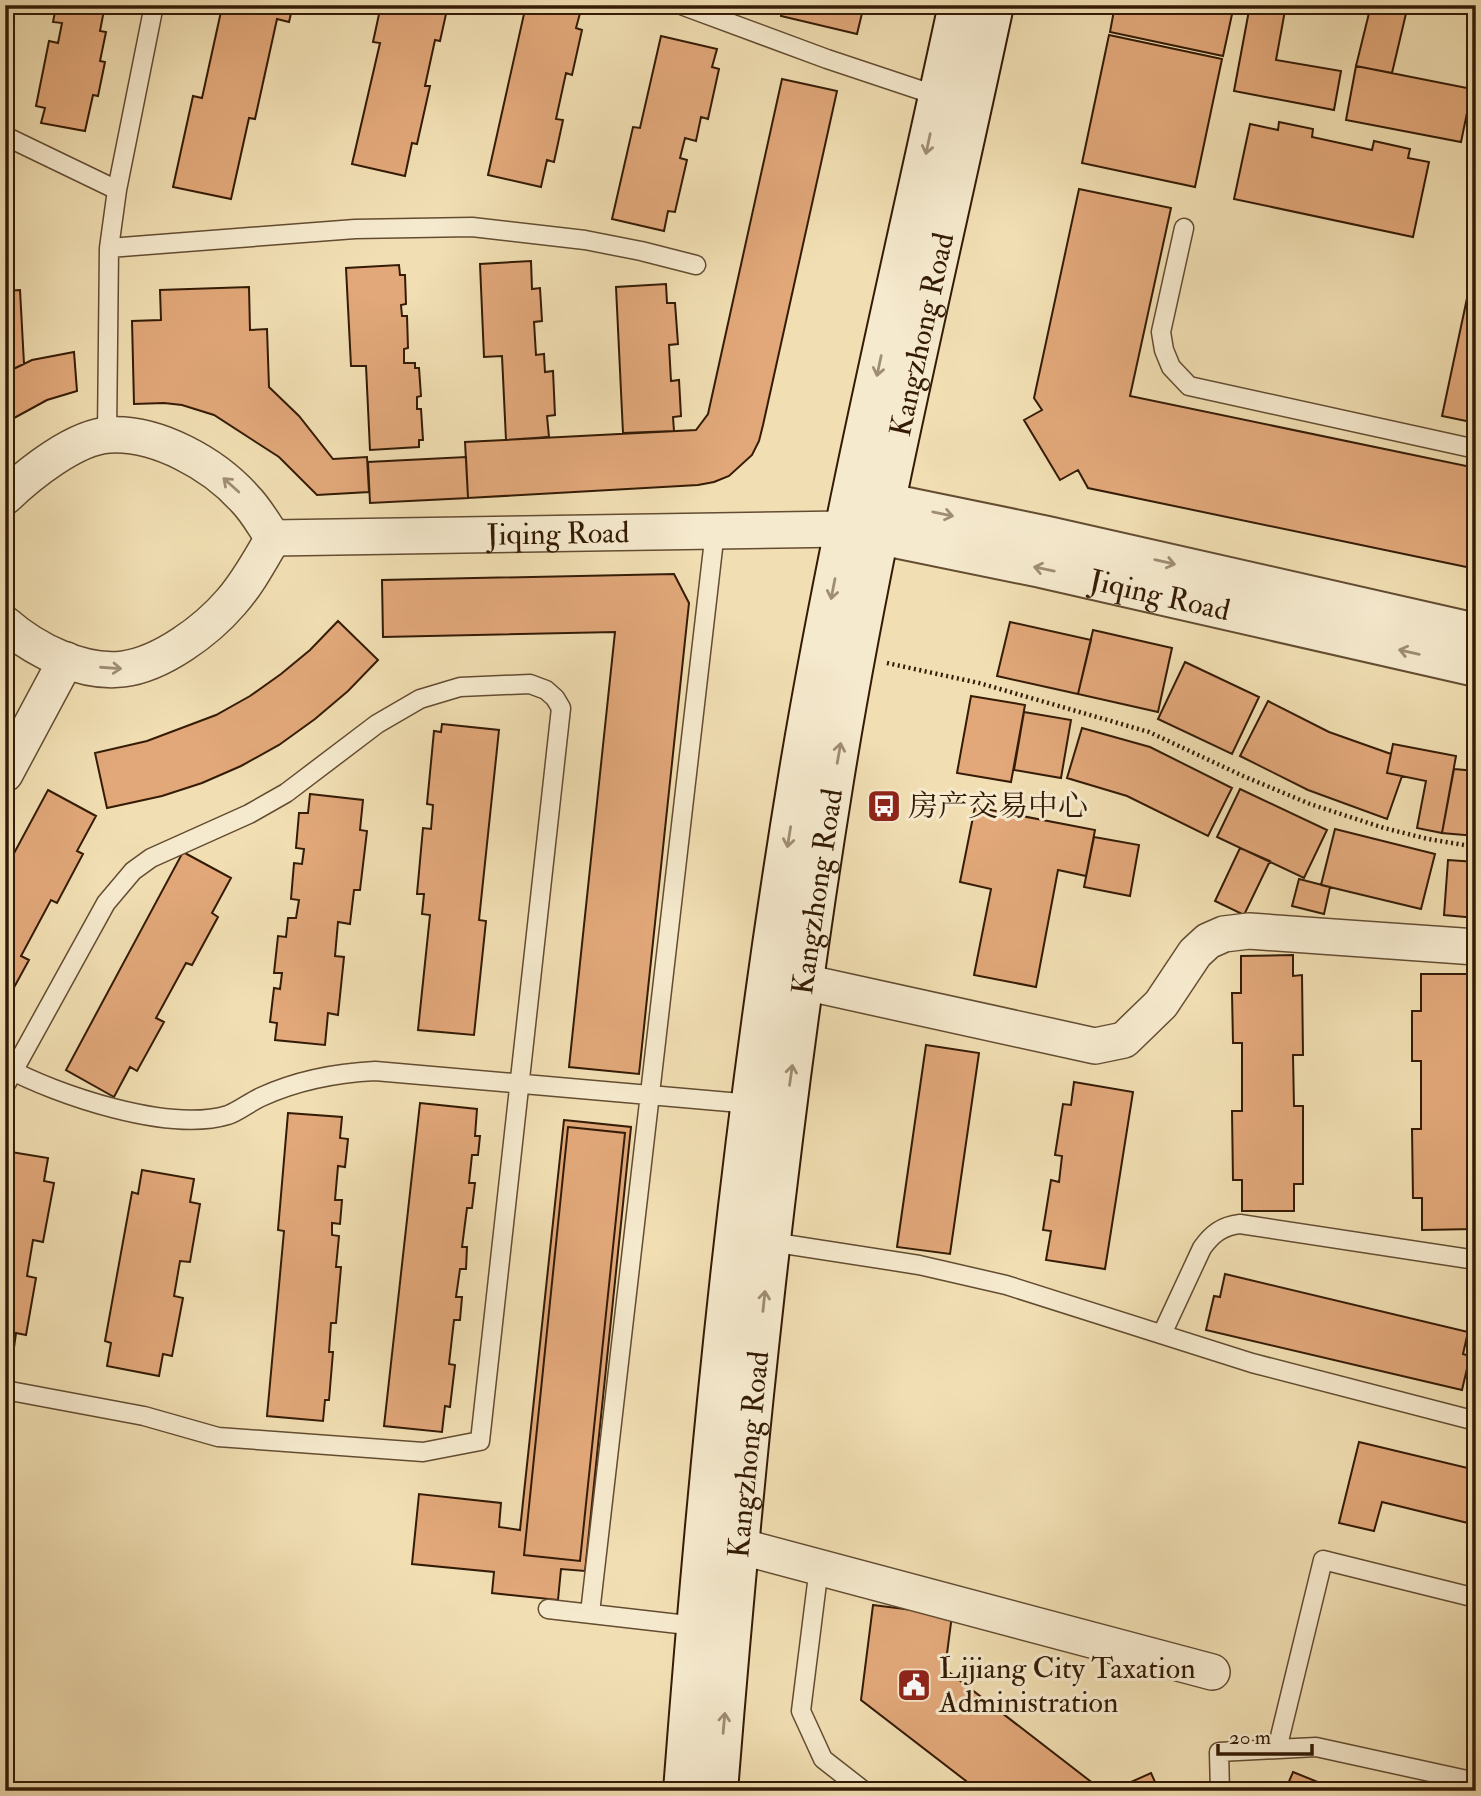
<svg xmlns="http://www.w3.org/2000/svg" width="1481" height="1796" viewBox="0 0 1481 1796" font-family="'IM FELL Double Pica','Noto Serif SC',serif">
<rect width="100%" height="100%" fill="#f1dfb3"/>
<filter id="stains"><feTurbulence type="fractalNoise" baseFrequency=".00286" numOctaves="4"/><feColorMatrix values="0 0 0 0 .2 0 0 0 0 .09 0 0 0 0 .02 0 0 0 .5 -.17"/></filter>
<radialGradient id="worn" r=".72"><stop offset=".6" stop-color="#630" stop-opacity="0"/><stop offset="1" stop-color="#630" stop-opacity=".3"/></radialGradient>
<path fill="#e2a87a" stroke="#341b06" stroke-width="2" d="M49,5h56l-5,26 6,1 -6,29 5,1 -7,34 -5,-1 -8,36 -44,-8 4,-15 -9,-2 13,-65 9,2 4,-20 -9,-1 3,-15z
M231,5h62l-4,17 -12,-3 -22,100 -6,-1 -18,81 -58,-12 20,-91 9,2 20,-91 8,2z
M381,5h67l-8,36 -5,-1 -10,46h5l-13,58 -5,-1 -7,33 -53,-12 28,-121 -7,-1z
M526,5l56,1 -6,22 6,2 -10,45 -6,-2 -10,46 7,1 -9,42 -7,-2 -6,27 -53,-12z
M783,5h81l-7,29 -76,-18z
M1115,5h119l-11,51 -113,-24z
M1250,5h36l-10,55 65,11 -7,39 -100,-19z
M1371,5h37l-16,68 -36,-7z
M1109,35l113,24 -27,128 -113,-24z
M661,36l56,13 -5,18 7,2 -11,50 -7,-2 -5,24 -11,-3 -5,20 7,2 -12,52 -7,-1 -4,20 -52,-12 21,-92 7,1z
M1356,66l116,23 -11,53 -115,-22z
M782,79l55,12 -74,334 -4,16 -7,14 -23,21 -15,6 -16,3 -230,13 -3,-56 231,-12 12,-16z
M1279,122l34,7 -1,8 60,13 2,-9 36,8 -2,9 21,4 -16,75 -179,-38 16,-75 28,6z
M1079,189l92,19 -41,188 346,72v101l-388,-81 -10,-18 -18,10 -36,-60 18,-10 -8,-12z
M1476,256v167l-34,-7z
M531,261l1,28 8,-1 2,33 -8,1 2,33 8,-1 1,18 8,-1 2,44 -8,1 2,21 -43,3 -4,-84 -18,1 -4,-93z
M399,265l1,10h5l1,29 -5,1 1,11h5l1,32 -4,1v14h11v5h4l2,28 -4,1v12h4l2,31h-4v7l-49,3 -4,-84h-15l-5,-98z
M666,284l1,19h8l3,41 -9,1 2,36 8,-1 2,36 -8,1 1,14 -51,2 -7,-146z
M249,287l1,43 17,-1 2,58 30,29 34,43 34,-2 2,35 -52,3 -38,-38 -65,-42 -32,-10 -18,-2 -30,1 -2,-83 29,-1 -1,-30z
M20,290l4,74 -19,9v-82z
M74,352l3,39 -30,9 -42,23v-50l27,-13z
M466,457l2,41 -98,5 -2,-41z
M674,574l15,29 -50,471 -70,-7 46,-435 -232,5 -1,-57z
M338,621l40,39 -30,31 -33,28 -36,26 -38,21 -39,17 -40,13 -55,12 -12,-55 52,-12 69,-26 34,-19 31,-22 29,-24z
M1010,622l81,18 -13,54 -81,-18z
M1093,630l79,18 -14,64 -80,-18z
M1185,662l74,35 -27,57 -74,-35z
M971,696l54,9 -14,77 -54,-9z
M1268,701l61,31 62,22 -4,19 15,3 -15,43 -79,-29 -68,-34z
M1024,712l47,8 -10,58 -47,-8z
M442,724l57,6 -20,190 7,1 -12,114 -56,-5 12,-115 -8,-1 2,-20h-7l6,-66 8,1 2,-24 -6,-1 7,-73 7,1z
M1082,728l68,19 82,41 -24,48 -81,-40 -60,-18z
M1393,744l63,12 -14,77 -25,-5 9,-47 -39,-8z
M1454,769l22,2v65l-34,-3z
M1240,789l87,41 -23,48 -87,-41z
M48,790l48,26 -19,35 6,3 -26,49 -6,-3 -30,56 8,4 -24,44v-134z
M310,794l53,6 -3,30 7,1 -7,59h-6l-4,34 -12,-2 -3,34 9,1 -6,58 -10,-2 -3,32 -50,-5 2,-17 -7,-1 4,-34 6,1 2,-16h-8l4,-37 8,1 2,-19h8l3,-18 -8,-1 3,-36 8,1 2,-15 -8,-1 3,-35h9z
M975,807l120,23 -9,46 -28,-6 -22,117 -62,-12 17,-86 -31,-7z
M1335,829l100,25 -14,55 -100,-24z
M1094,837l45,8 -9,51 -46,-9z
M1240,848l30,13 -26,54 -29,-14z
M183,852l48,26 -19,35 6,4 -26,48 -6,-2 -30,55 8,4 -27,49 -7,-4 -16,30 -48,-27z
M1448,860l28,2v56l-32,-3z
M1299,879l31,8 -6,27 -32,-8z
M1293,955v21l9,-1 1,80h-10l1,51h9v78h-9v27h-52v-31h-9l-1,-69h10v-68h-9l-1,-50h9v-37z
M1421,974h51l1,20h3v79h-3v52h3l-2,104 -52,1v-32h-9l-1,-69h9v-68h-9v-50h9z
M926,1045l53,8 -29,201 -53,-7z
M1074,1082l59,10 -28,177 -59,-9 5,-29 -8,-1 8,-50 8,2 3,-26 -7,-1 8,-51 8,1z
M420,1103l57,6 -2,27h5l-2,19h-6l-3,28h6l-3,25h-5l-5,39h5l-1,22h-6l-4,28h6l-2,23h-6l-5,44 6,1 -5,42 -5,-1 -3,26 -58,-6z
M288,1113l54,4 -2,21 8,1 -3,28 -7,-1 -3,34h7l-2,24 -8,-1v12l7,1 -3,31h5l-5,56h-5l-2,29h4l-4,48h-4l-2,21 -56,-5 17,-185 -6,-1z
M564,1120l67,7 -46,444 -24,-2 -3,31 -66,-7 2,-21 -82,-8 7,-70 82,9 -2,24 21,3z
M568,1127l57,6 -45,428 -56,-6z
M5,1151l43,7 -4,23 10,2 -11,59 -10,-2 -6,36 9,2 -10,57 -10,-2 -3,22 -8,-1z
M142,1170l52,9 -4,23 10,2 -10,58 -10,-1 -6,35 9,2 -11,58 -9,-2 -4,22 -52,-10 4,-23 -6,-2 27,-149 6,2z
M1225,1274l243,58 -5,22 7,2 -8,34 -256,-60 8,-34 6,1z
M1359,1442l117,28v55l-94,-23 -8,29 -35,-8z
M873,1605l79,10 -7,54 158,122h-124l-118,-91z
M1293,1772l47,19h-55z
M1151,1773l8,18h-48z"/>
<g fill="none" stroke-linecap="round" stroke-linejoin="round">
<g stroke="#634c31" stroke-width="21">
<path id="service" d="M681,5l146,54 111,37
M5,136l112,54
M1184,228l-23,104 3,18 7,17 18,19 287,63
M109,248l246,-19 117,-2 113,13 56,11 55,14
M107,435l2,-187 8,-58 37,-185
M5,1067c52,28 164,66 223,48 11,-4 22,-13 33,-18 37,-17 74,-24 114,-26l377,33
M5,1086l101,-183 27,-32 18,-13 98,-44 37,-21 91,-69 43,-25 40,-12 70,-3 16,6 9,8 6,10 -81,733 -57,11 -205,-15 -74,-21 -139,-26
M771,1242l148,23 87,20 246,78 224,58
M1162,1334l40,-86c10,-14 20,-22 38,-24l236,36
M819,1567l-18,144 22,48 41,32
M548,1609l148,17
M590,1613l125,-1082
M1277,1749l46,-189 153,38
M1220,1791l-1,-39 97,-5 160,35"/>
</g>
<g stroke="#634c31" stroke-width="38">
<g id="minor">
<path d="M5,497c24,-23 70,-60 104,-62 48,-3 105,29 136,64 11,11 19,26 28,39"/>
<path id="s1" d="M273,538l571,-9"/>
<path d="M5,624c30,26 77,50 118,45 39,-5 84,-39 108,-67 17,-19 29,-42 42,-64"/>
<path d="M5,774l61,-114"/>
<path d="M804,982l291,64 29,-6 37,-36 34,-51 13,-12 16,-7 25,-3 227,16"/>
<path d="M739,1546l473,126"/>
</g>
</g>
<g stroke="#634c31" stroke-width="42">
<g id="tertiary">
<path d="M854,496l194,40 428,97"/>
<path id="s2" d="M845,528l196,40 435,99"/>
</g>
</g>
<g stroke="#341b06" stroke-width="42">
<g id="secondary">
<path d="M683,1791c26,-341 60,-683 116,-1020 43,-257 104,-511 159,-766"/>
<path id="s3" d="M718,1791c27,-339 62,-676 116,-1011 42,-261 105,-517 160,-775"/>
</g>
</g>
<path stroke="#341b06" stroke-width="4.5" stroke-dasharray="2 3.5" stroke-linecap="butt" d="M887,663l92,20 170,49 94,44 67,28 74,24 44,11 48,8"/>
<use href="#service" stroke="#f6eace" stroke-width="18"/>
<use href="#minor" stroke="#f6eace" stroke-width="35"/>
<use href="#tertiary" stroke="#f6eace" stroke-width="38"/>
<use href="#secondary" stroke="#f6eace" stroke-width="38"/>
</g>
<defs><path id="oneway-shaft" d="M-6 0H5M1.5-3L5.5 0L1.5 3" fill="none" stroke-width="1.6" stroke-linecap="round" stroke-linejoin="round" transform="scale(1.75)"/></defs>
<g stroke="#9f8d74">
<use href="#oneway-shaft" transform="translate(928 144) rotate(102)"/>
<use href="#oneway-shaft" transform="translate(879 366) rotate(102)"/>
<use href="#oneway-shaft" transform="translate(231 485) rotate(-138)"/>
<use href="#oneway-shaft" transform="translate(943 514) rotate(12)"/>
<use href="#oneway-shaft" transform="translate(1165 562) rotate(13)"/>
<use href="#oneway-shaft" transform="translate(1044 569) rotate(-168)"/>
<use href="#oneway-shaft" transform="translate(833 589) rotate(101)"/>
<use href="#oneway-shaft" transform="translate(1409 652) rotate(-167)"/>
<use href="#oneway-shaft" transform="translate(111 668) rotate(4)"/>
<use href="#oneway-shaft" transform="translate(839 753) rotate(-80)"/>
<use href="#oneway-shaft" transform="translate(789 837) rotate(99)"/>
<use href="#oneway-shaft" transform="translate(791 1075) rotate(-82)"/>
<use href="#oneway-shaft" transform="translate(764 1301) rotate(-84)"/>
<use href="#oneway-shaft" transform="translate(724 1723) rotate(-85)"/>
</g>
<defs>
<g id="bus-square" transform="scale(1.75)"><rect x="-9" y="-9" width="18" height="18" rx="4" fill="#8f2418" stroke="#f6eace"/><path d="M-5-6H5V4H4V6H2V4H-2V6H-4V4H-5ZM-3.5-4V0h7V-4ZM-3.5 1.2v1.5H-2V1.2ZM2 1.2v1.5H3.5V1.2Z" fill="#fff"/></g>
<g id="civic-square" transform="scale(1.75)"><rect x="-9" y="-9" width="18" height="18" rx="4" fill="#8f2418" stroke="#f6eace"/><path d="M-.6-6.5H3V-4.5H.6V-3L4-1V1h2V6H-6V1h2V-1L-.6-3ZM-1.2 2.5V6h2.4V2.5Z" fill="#fff"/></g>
</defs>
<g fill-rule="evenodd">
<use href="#bus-square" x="884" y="806"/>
<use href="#civic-square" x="914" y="1685"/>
</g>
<g text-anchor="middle" stroke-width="6" stroke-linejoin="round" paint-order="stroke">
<g font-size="30" fill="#341b06" stroke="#f6eace">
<text dy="10" stroke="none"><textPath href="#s3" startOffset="1472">Kangzhong Road</textPath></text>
<text dy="10" stroke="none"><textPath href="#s1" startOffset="285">Jiqing Road</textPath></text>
<text dy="10" stroke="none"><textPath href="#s2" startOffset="322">Jiqing Road</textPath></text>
<text dy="10" stroke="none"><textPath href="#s3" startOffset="905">Kangzhong Road</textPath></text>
<text dy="10" stroke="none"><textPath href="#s3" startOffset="338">Kangzhong Road</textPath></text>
</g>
<g font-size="30" fill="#341b06" stroke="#f6eace" text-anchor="start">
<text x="908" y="816">房产交易中心</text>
<text x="939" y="1678">Lijiang City Taxation<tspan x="939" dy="34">Administration</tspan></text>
</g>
</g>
<rect width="1481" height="1796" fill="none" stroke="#f1dfb3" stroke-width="28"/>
<rect x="7" y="7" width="1467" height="1782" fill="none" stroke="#341b06" stroke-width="3.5"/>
<rect x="14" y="14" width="1453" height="1768" fill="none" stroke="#341b06" stroke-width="2"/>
<path d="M1218 1744v10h94v-10" fill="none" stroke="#341b06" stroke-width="3.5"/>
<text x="1229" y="1744" font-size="21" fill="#341b06" stroke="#f6eace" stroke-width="5" paint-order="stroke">20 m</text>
<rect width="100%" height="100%" filter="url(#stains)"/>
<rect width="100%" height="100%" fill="url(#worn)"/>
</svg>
